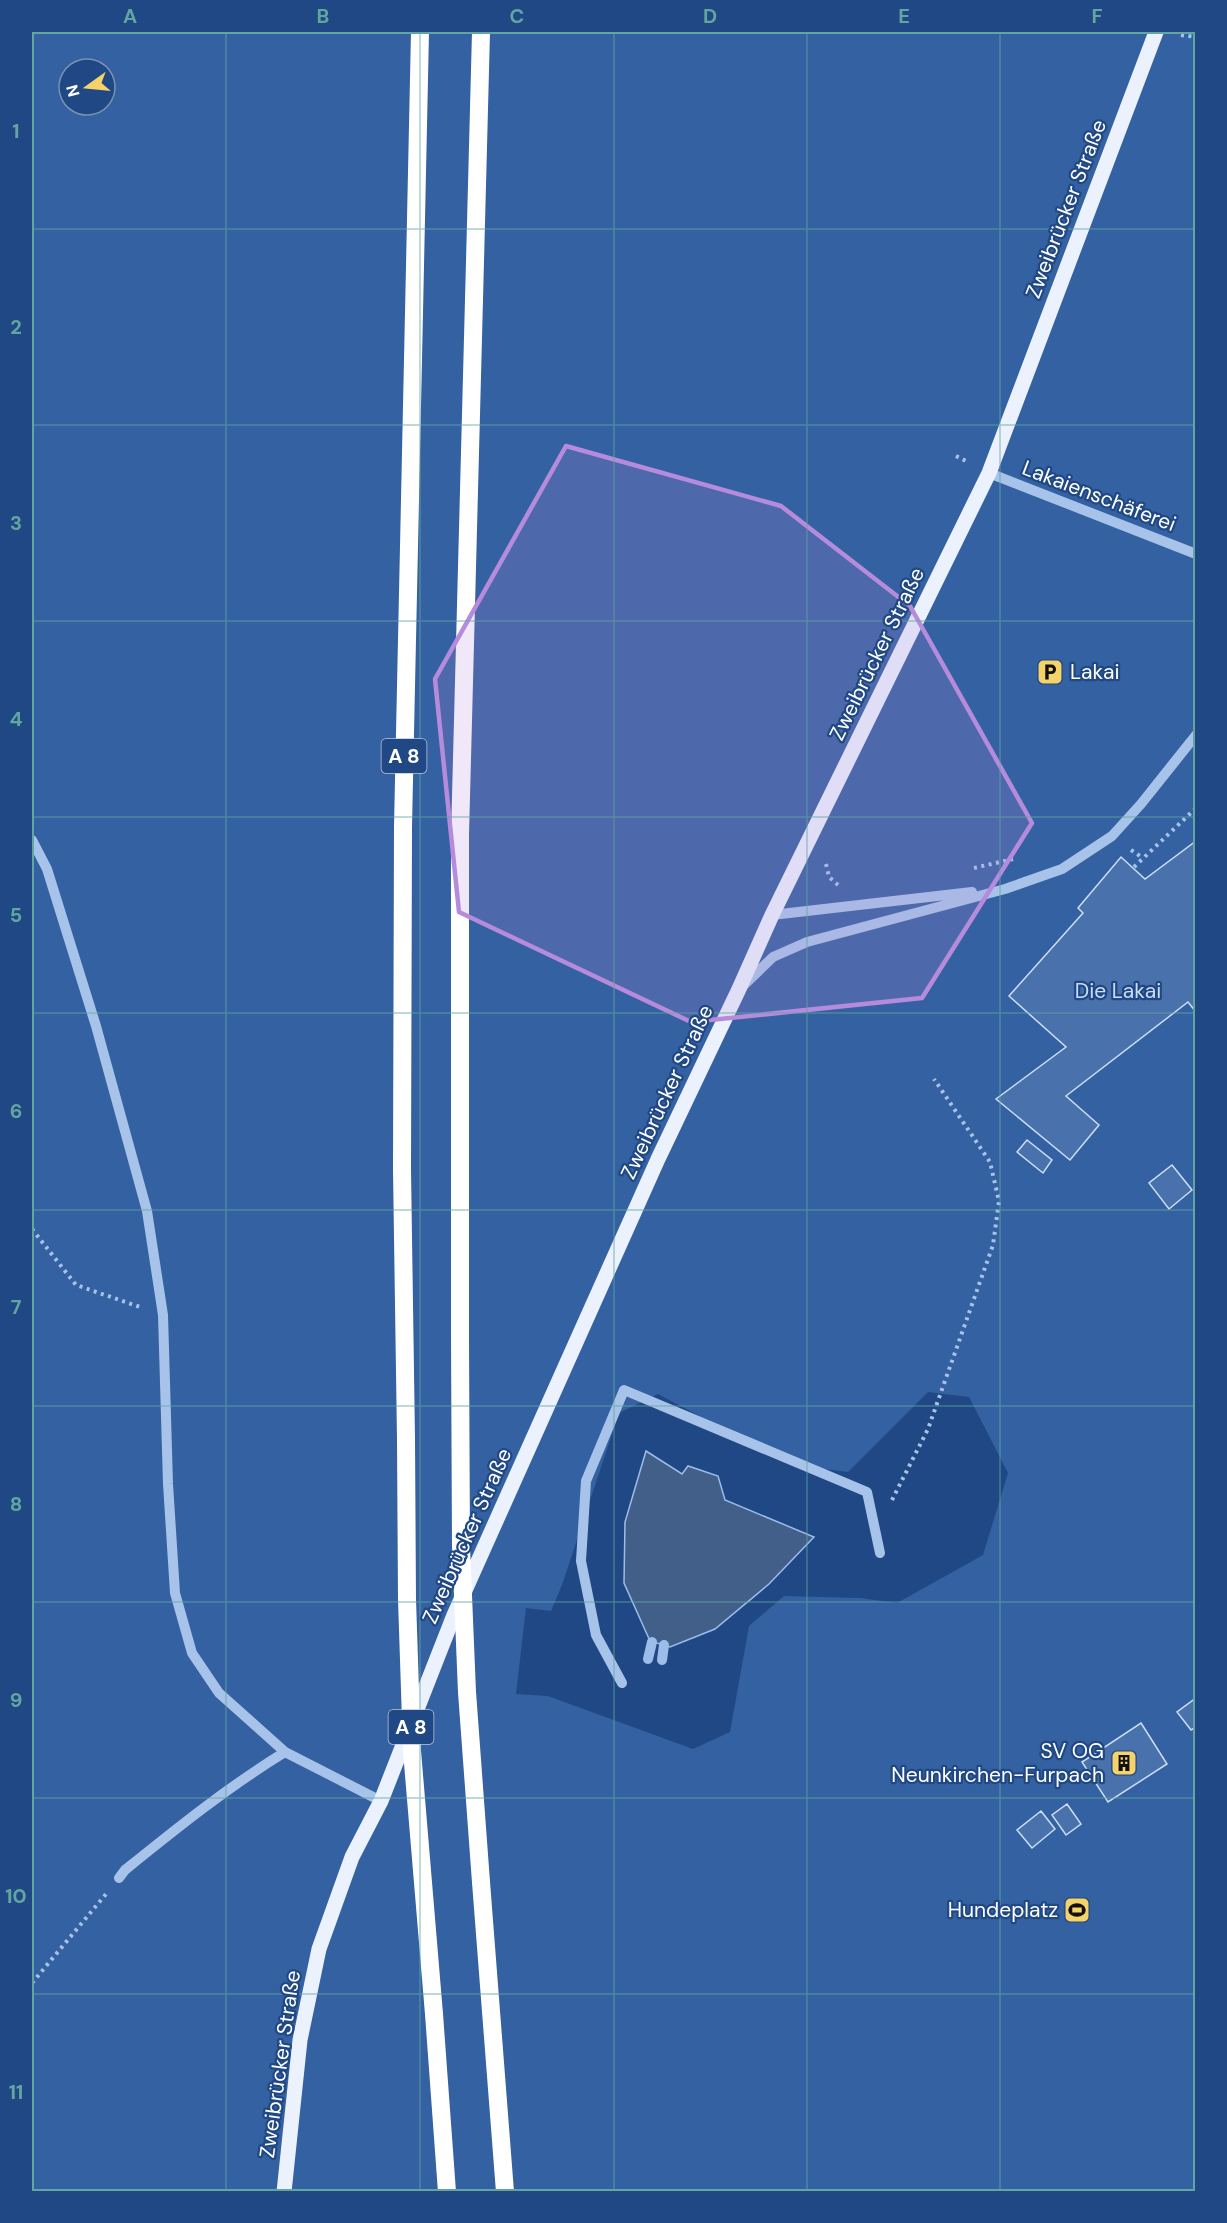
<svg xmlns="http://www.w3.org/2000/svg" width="1227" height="2223" viewBox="0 0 1227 2223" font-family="'DM Sans',sans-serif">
<rect width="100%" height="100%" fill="#204884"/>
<path fill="#3461a1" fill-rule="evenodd" d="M32,32h1163v2159l-1163,1zM69,69h36v36h-36zM928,1392l41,5 39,76 -25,82 -86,48 -37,-5 -76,-2 -35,30 -19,106 -37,17 -145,-53 -32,-2 10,-86 25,3 11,-26 57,-172 39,-19 134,71 56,7z"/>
<path fill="#425f8a" stroke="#9cbdea" stroke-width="1.5" d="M646,1451l36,23 6,-8 30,10 7,24 89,37 -45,47 -54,45 -45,18 -20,-6 -26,-58 1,-61z"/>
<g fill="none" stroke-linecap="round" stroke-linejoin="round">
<path stroke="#9cbdea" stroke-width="10" d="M648,1659l4,-17
M662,1660l2,-15"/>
</g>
<path fill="#4971ac" stroke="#ccdef7" stroke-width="1.5" d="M1196,841v171l-8,-10 -122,94 33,29 -29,35 -74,-61 70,-52 -57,-51 74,-83 -5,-5 43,-51 24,22z
M1027,1140l25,20 -9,13 -26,-21z
M1172,1165l20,25 -23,19 -20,-26z
M1196,1698v29l-5,3 -14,-18z
M1141,1723l26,41 -59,38 -26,-40z
M1067,1804l14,20 -15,11 -14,-20z
M1041,1811l14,18 -23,19 -15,-18z"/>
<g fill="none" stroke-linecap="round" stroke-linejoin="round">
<path stroke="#a8c3e9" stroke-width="4" stroke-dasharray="3 4.5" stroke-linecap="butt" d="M1181,35l15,2
M956,456l10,5
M1131,850l12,8
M826,864l3,13 9,8
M1134,867l62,-59
M974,868l39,-9
M32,1229l44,56 64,22
M892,1500l36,-71 65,-184 6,-44 -9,-39 -56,-83
M32,1983l74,-89"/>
<path stroke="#a8c3e9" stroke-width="10" d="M989,473l207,81
M32,840l15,29 49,157 51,185 16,104 5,169 7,109 17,60 27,40 66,59 96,49
M772,915l200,-23
M744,985l29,-28 34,-15 198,-53 57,-20 50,-33 29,-32 55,-69
M622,1683l-26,-48 -15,-74 5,-80 38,-91 243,102 13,61
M119,1878l6,-8c52,-42 103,-83 160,-118"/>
<path stroke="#ebf2fe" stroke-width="15" d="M284,2192l16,-152 19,-91 33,-92 29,-56 73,-186 204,-456 81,-170 33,-74 217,-442 167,-441"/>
<path stroke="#fff" stroke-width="18" d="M460,1338v-503l21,-803
M406,1439l-4,-270 1,-342 17,-795
M481,1882l24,310
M434,2014l13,178"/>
<path stroke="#fff" stroke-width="18" d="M460,1338l1,209 6,145 14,190
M406,1439l1,160 5,152 22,263"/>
</g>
<path fill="#b68bdc" fill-opacity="0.2" stroke="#b68bdc" stroke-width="4.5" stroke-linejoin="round" d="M566,446l215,60 129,100 122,217 -110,175 -231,24 -232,-110 -24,-233z"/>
<path fill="none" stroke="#63a6a1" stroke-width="1.5" stroke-opacity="0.55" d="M226,32v2160M420,32v2160M614,32v2160M807,32v2160M1000,32v2160M32,229h1164M32,425h1164M32,621h1164M32,817h1164M32,1013h1164M32,1210h1164M32,1406h1164M32,1602h1164M32,1798h1164M32,1994h1164"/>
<defs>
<g id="parking-square" transform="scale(1.35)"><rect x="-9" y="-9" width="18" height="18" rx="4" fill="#f6d369" stroke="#204884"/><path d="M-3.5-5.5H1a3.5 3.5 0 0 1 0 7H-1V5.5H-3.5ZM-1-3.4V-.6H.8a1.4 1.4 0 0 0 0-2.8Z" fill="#111"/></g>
<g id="building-square" transform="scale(1.35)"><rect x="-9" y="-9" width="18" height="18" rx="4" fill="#f6d369" stroke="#204884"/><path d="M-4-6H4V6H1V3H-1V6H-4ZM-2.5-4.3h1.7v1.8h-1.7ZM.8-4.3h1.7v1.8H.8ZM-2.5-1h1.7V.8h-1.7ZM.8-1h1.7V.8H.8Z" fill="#111"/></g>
<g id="stadium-square" transform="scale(1.35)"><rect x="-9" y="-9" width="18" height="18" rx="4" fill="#f6d369" stroke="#204884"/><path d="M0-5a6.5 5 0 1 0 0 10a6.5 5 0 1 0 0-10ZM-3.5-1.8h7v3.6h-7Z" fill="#111"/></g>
</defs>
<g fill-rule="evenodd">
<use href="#parking-square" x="1050" y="672"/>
<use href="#building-square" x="1124" y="1763"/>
<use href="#stadium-square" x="1077" y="1910"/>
</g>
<g text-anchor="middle" stroke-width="4.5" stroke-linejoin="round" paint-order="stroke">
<g fill="#204884" stroke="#bcc8da" stroke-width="1.5">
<rect x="381.5" y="739" width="45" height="34" rx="4.5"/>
<rect x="388.5" y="1710" width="45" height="34" rx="4.5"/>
</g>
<g font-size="20" font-weight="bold" fill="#fff">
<text x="404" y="763">A 8</text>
<text x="411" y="1734">A 8</text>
</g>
<g font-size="21" fill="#fff" stroke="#204884">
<text transform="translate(1066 209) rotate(-69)" y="7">Zweibrücker Straße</text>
<text transform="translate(1099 496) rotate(21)" y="7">Lakaienschäferei</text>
<text transform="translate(877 654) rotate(-64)" y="7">Zweibrücker Straße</text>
<text transform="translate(667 1092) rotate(-65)" y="7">Zweibrücker Straße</text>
<text transform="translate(467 1536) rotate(-66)" y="7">Zweibrücker Straße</text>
<text transform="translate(280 2064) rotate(-82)" y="7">Zweibrücker Straße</text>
</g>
<g font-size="21" fill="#fff" stroke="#204884" text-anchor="end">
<text x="1070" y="679" text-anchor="start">Lakai</text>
<text x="1104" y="1758">SV OG<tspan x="1104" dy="24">Neunkirchen-Furpach</tspan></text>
<text x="1058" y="1917">Hundeplatz</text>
</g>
<g font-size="21" fill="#ccdef7" stroke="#204884">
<text x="1118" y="998">Die Lakai</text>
</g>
</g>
<rect width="1227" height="2223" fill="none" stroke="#204884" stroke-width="66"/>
<g transform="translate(87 87) rotate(255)"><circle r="28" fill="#204884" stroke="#7991b5" stroke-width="1.5"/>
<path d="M0-4.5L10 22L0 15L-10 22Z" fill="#f6d369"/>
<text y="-9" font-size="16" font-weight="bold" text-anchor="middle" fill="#ffffff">N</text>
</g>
<rect x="33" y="33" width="1161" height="2157" fill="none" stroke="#63a6a1" stroke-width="2"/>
<g font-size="20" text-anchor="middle" font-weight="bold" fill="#63a6a1">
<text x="130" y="23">A</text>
<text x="323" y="23">B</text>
<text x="517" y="23">C</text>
<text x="710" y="23">D</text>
<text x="904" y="23">E</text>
<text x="1097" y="23">F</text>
<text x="16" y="138">1</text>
<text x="16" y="334">2</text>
<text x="16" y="530">3</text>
<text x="16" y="726">4</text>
<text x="16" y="922">5</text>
<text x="16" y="1118">6</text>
<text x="16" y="1314">7</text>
<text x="16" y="1511">8</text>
<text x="16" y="1707">9</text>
<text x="16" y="1903">10</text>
<text x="16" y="2099">11</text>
</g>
</svg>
